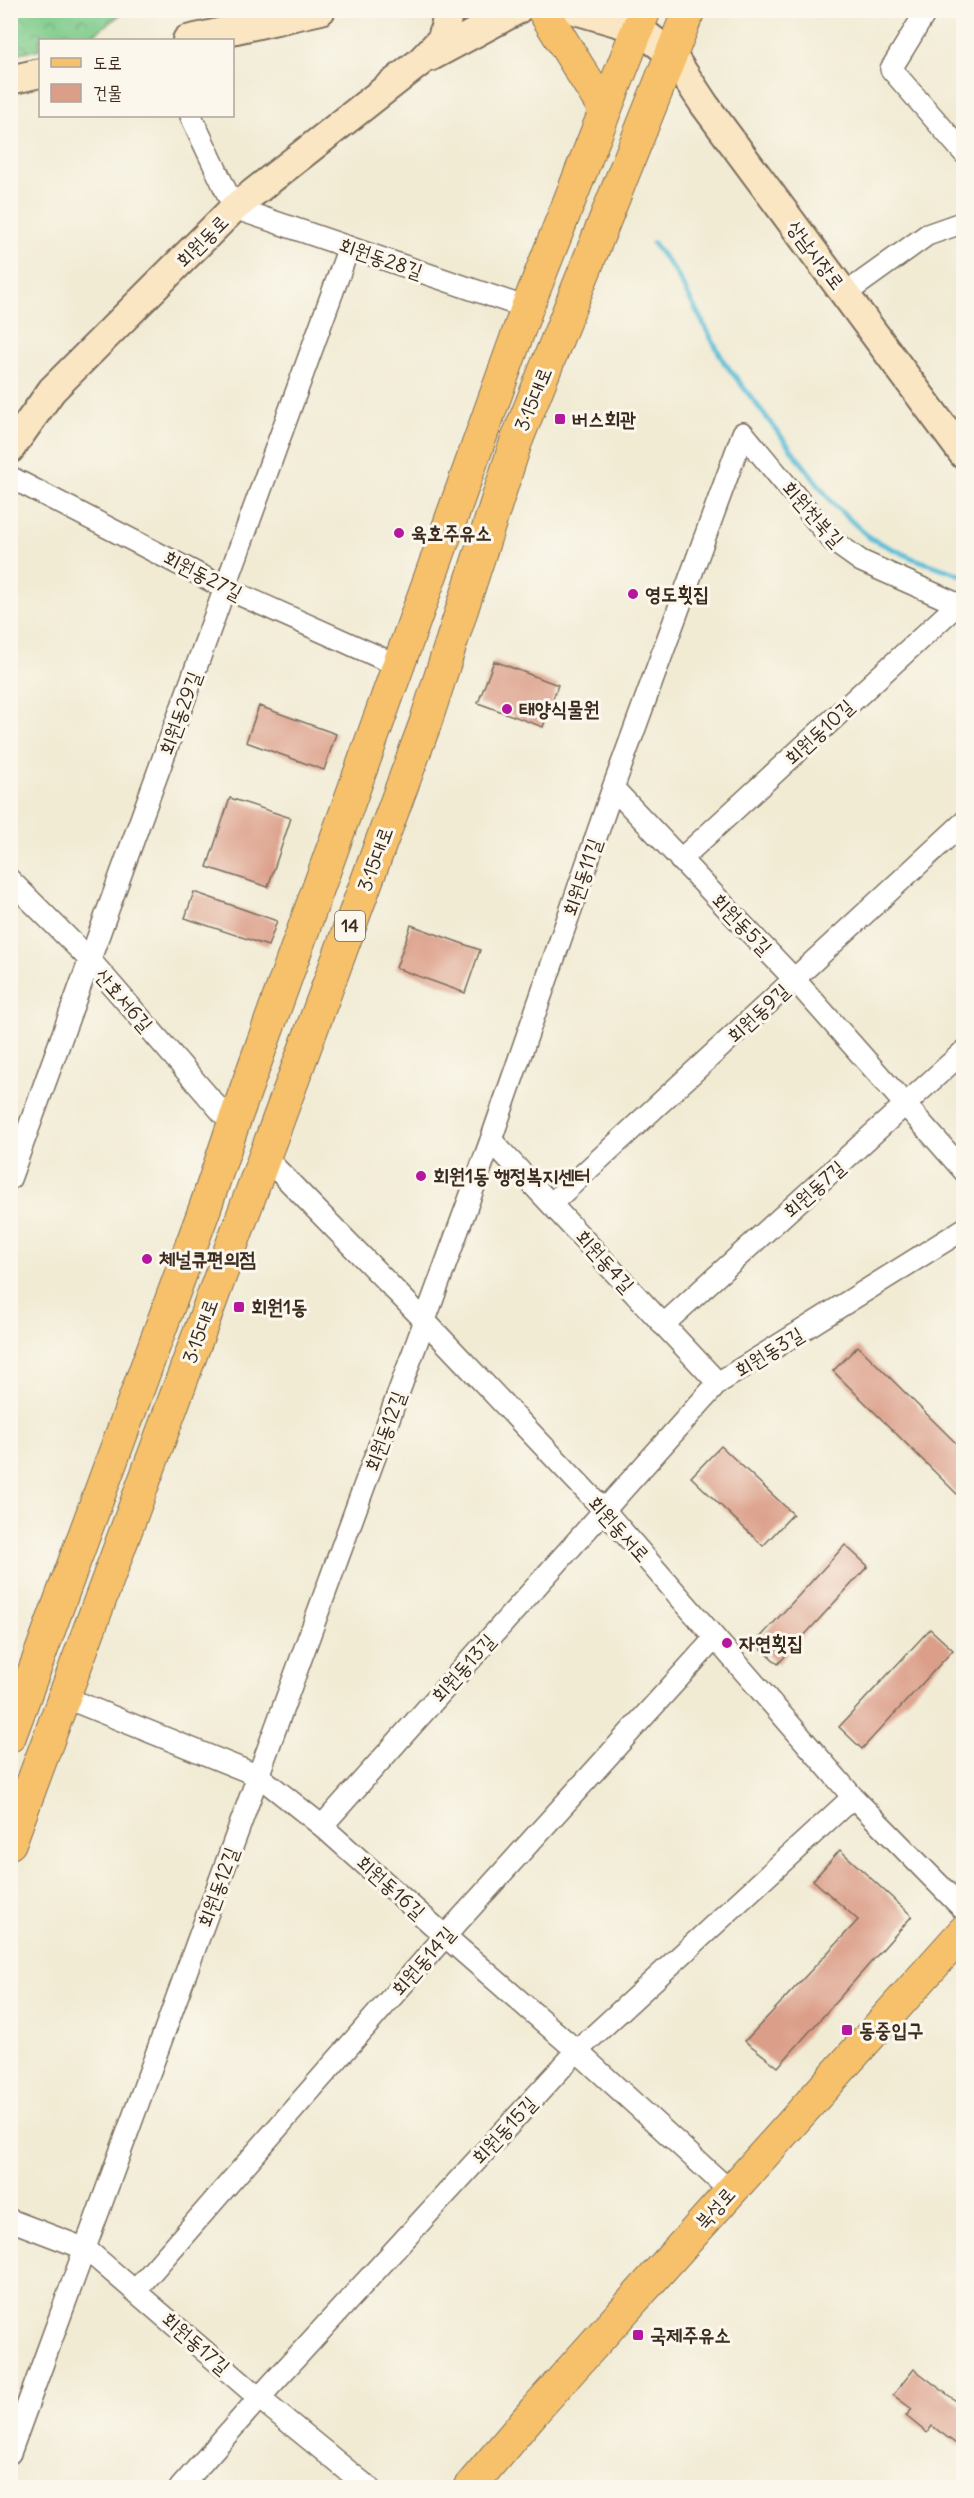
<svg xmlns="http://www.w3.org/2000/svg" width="974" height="2498" viewBox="0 0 974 2498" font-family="Delius,'Poor Story',sans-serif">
<defs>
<pattern id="park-crowns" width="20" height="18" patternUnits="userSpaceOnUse" patternTransform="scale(1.5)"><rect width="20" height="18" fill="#7cca89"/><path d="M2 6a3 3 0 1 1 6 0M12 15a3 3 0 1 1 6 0" fill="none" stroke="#67a46f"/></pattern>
</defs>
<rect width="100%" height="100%" fill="#fbf7ec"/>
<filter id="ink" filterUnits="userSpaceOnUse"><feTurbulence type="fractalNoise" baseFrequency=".0167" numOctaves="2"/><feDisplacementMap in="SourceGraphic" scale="12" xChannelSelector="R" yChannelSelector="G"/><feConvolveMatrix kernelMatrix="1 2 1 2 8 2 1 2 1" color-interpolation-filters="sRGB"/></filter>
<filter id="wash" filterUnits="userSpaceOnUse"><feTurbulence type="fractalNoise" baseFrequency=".008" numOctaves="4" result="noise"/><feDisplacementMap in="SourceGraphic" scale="24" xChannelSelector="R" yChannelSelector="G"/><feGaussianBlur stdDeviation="1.35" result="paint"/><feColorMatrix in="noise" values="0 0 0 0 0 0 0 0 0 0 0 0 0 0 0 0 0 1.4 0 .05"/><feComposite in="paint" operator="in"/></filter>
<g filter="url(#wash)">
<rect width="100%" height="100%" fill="#f1ebd4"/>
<path fill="url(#park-crowns)" stroke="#5c7a54" stroke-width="1.5" d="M11,10h114v1l-39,29h-46v9l-29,5z"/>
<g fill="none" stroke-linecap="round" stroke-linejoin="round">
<path stroke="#58bdd7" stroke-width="5" d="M653,243l23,30 48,89 110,143 36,33 42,20 52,18"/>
</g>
<g id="blocks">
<path fill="#db9e88" d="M494,661l64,24 -15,42 -65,-24z
M259,706l77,28 -12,36 -78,-28z
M230,798l61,20 -23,69 -61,-20z
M194,892l83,29 -9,25 -83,-28z
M411,925l69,25 -15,43 -69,-25z
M858,1346l106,105v50l-131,-130z
M721,1446l72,68 -30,32 -72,-69z
M845,1545l23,21 -90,98 -23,-21z
M930,1629l23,21 -91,99 -23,-22z
M840,1850l72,66 -134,151 -33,-26 113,-121 -45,-40z
M914,2369l50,38v34l-5,5 -27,-20 -5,7 -21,-17 6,-7 -19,-14z"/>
</g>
</g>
<g filter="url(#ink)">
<use href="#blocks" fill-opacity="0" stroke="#7b6e5e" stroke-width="1.5"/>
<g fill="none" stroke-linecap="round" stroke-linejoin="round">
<g stroke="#7b6e5e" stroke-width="24">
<path id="street" d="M927,10l-36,59 73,84
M191,116l43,92 293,100
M845,294l82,-59 37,-13
M743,433l90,108 28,20 103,46
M10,477l215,111 174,78
M613,788l181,191 170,192
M680,860l278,-256
M10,880l80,80 143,165
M491,1140l227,243
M265,1157l160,164 179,189 249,287 111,113
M10,1179l339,-932
M552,1203l412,-381
M663,1325l301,-274
M64,1697l195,79 63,50 123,110 132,115 153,140
M322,1826l396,-443 246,-154
M10,2220l76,29 173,149 110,90
M136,2290l309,-354 270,-298
M10,2453l481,-1313 122,-352 130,-355
M180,2488l79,-90 318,-347 276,-254"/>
</g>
<g stroke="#7b6e5e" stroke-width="32">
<path id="secondary" d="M575,10l62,18 34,26 33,50 260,351
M187,40l134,-30
M430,57l87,-47
M10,80l30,-7
M10,449l42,-59 182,-182 186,-146 22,-23 7,-29"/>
</g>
<g stroke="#7b6e5e" stroke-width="34">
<path id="primary" d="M543,10l62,100
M10,1736l195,-528 28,-83 294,-817 118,-298
M10,1843l415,-1119 91,-282 173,-432
M469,2488l66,-78 429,-479"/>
</g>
<use href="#street" stroke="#fff" stroke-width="21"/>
<use href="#secondary" stroke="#fbe6c4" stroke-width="28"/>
<use href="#primary" stroke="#f6c16b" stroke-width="32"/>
</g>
</g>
<g fill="#b5179e" stroke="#fbf7ec" stroke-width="2">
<rect x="554" y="413" width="12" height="12" rx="3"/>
<circle cx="399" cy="533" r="6"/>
<circle cx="633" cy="594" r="6"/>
<circle cx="507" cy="709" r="6"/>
<circle cx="421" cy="1176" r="6"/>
<circle cx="147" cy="1259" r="6"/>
<rect x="233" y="1301" width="12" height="12" rx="3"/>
<circle cx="727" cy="1643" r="6"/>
<rect x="841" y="2024" width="12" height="12" rx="3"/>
<rect x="632" y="2329" width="12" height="12" rx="3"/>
</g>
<g text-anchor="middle" stroke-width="6" stroke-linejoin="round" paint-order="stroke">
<rect fill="#fbf7ec" stroke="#75685c" stroke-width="1.5" x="335" y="911" width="30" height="30" rx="4.5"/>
<g font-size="18" font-weight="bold" fill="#3b2a1e">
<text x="350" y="932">14</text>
</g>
<g font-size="20" fill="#3b2a1e" stroke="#fbf7ec">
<text transform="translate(202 241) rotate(-45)" y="7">회원동로</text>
<text transform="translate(816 255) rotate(53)" y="7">상남시장로</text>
<text transform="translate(381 258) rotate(19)" y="7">회원동28길</text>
<text transform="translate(533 399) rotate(-68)" y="7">3·15대로</text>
<text transform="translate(813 514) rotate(48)" y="7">회원천북길</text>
<text transform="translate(203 575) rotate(27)" y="7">회원동27길</text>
<text transform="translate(180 713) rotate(-70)" y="7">회원동29길</text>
<text transform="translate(819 732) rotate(-43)" y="7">회원동10길</text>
<text transform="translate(375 859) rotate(-70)" y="7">3·15대로</text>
<text transform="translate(582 877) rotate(-71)" y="7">회원동11길</text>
<text transform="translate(742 924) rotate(46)" y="7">회원동5길</text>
<text transform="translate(124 1000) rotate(49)" y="7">산호서6길</text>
<text transform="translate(758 1013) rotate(-43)" y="7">회원동9길</text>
<text transform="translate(814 1189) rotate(-42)" y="7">회원동7길</text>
<text transform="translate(605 1261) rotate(48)" y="7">회원동4길</text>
<text transform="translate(200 1331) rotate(-70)" y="7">3·15대로</text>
<text transform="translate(769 1352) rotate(-32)" y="7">회원동3길</text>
<text transform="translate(385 1431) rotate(-70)" y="7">회원동12길</text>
<text transform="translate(619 1529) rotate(48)" y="7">회원동서로</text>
<text transform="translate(463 1668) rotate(-48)" y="7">회원동13길</text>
<text transform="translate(218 1887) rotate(-70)" y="7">회원동12길</text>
<text transform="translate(391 1887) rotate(42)" y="7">회원동16길</text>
<text transform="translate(423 1961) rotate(-49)" y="7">회원동14길</text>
<text transform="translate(504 2130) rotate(-47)" y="7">회원동15길</text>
<text transform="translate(715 2208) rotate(-48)" y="7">북성로</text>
<text transform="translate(196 2343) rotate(41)" y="7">회원동17길</text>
</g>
<g font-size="20" font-weight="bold" fill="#3b2a1e" stroke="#fbf7ec" text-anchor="start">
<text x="572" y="426">버스회관</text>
<text x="411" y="540">육호주유소</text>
<text x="645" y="601">영도횟집</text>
<text x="519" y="716">태양식물원</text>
<text x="433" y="1183">회원1동 행정복지센터</text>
<text x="159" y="1266">체널큐편의점</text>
<text x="251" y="1314">회원1동</text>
<text x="739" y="1650">자연횟집</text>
<text x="859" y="2037">동중입구</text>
<text x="650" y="2342">국제주유소</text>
</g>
</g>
<rect width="974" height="2498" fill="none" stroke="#fbf7ec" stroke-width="36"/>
<rect x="39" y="39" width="195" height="78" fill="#fbf7ec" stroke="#aea59a" stroke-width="1.5"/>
<rect x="51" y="58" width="30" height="9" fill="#f6c16b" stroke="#aea59a" stroke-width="1.5"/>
<text x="93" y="69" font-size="18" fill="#3b2a1e">도로</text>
<rect x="51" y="84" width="30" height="18" fill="#db9e88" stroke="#aea59a" stroke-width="1.5"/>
<text x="93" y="99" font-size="18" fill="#3b2a1e">건물</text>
</svg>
